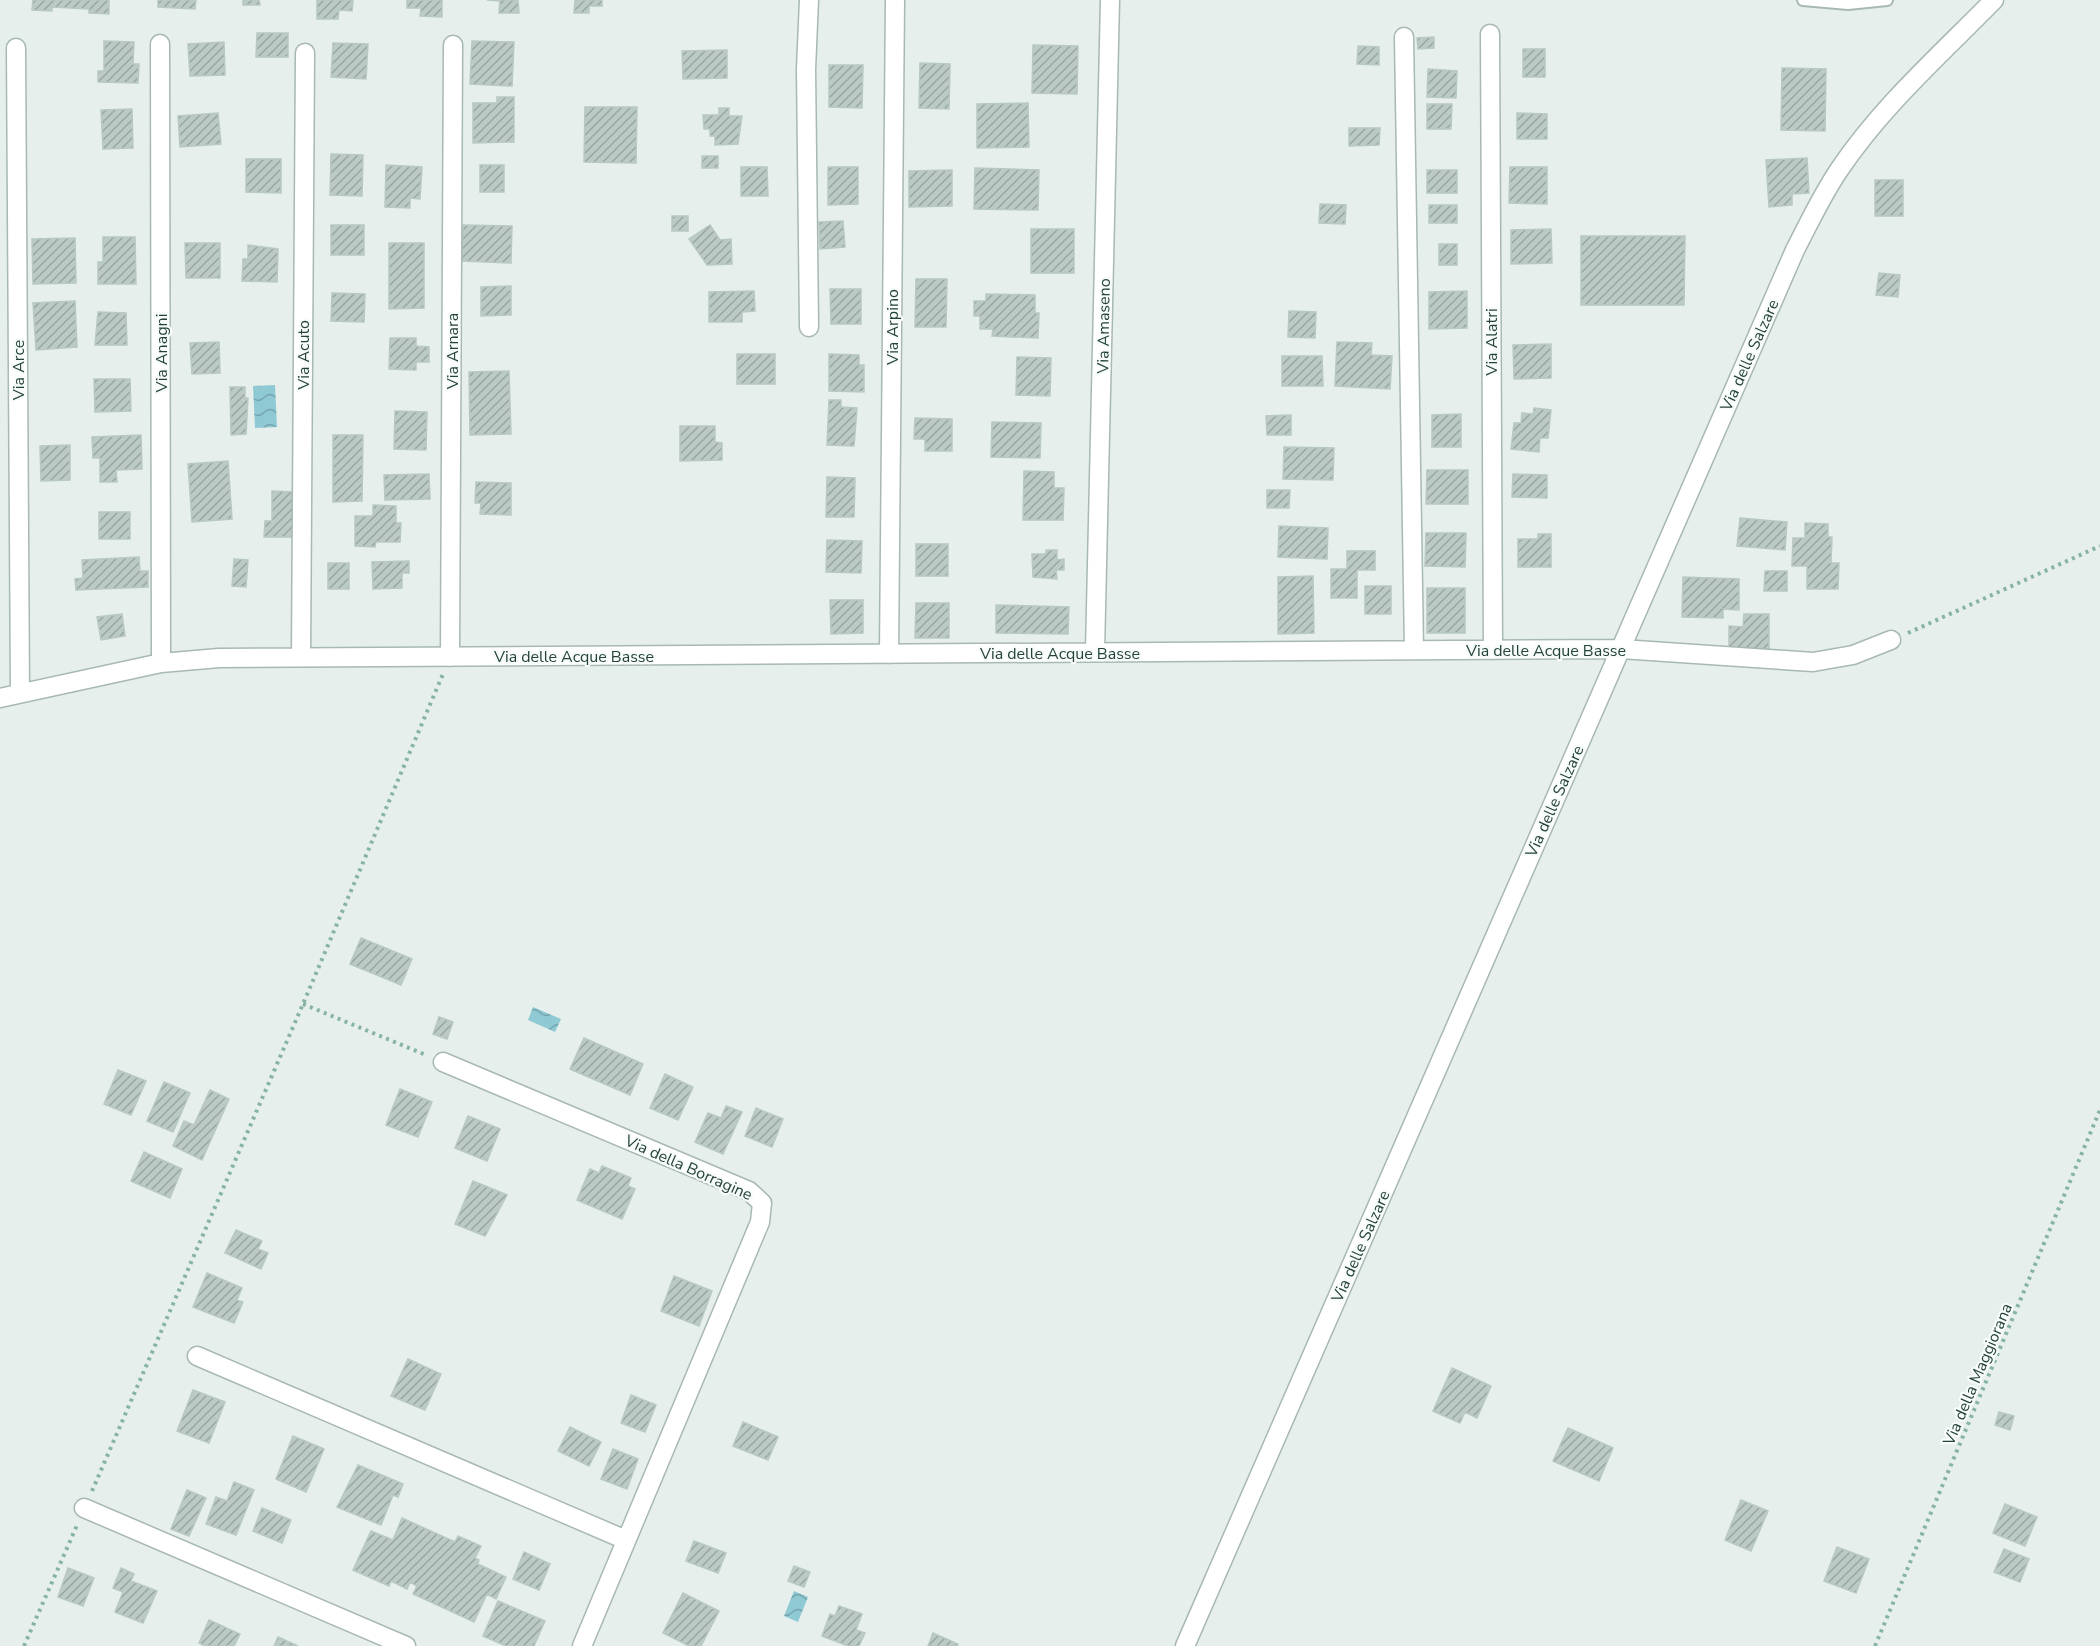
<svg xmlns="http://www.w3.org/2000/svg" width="2100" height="1646" viewBox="0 0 2100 1646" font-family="'Nunito Sans',sans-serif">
<defs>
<pattern id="water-waves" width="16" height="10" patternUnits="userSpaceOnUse" patternTransform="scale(1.5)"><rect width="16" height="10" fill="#8ec9d4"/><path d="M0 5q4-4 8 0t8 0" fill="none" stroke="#74a5ad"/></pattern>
<pattern id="building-hatch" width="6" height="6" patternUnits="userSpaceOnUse" patternTransform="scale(1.5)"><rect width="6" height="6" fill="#bbcac4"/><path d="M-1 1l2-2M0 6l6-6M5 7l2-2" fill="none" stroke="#98a6a0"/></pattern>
</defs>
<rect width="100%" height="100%" fill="#e6efeb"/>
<path fill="url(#water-waves)" d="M275,385l2,42 -22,1 -2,-42z
M533,1007l28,12 -6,13 -27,-12z
M794,1591l14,6 -10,25 -14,-6z"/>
<path fill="url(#building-hatch)" stroke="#b8c9c2" stroke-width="1.5" d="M33,0h76v14l-20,-1v-4l-37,-2v4l-20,-1z
M158,0h38l-1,9 -37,-2z
M243,0h16l1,5h-17z
M317,0h36l-1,11 -13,-1 -1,9h-21z
M407,0h35v17l-22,-1 1,-8h-14z
M487,0h31l1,13h-20l1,-12z
M575,0h27v6h-13v7h-15z
M257,33h31v24h-32z
M1434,37v11l-16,1 -1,-11z
M104,41l30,1 -1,22h6l-1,19 -40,-1v-11h6z
M472,41l42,1 -2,44 -42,-2z
M224,42l1,33 -35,1 -2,-32z
M333,43l35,1 -2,35 -35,-2z
M1033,45l45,1 -1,48 -45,-1z
M1358,46l21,1v18l-22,-1z
M1523,49h22v28h-22z
M727,50v28l-44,1 -1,-28z
M920,63l30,1 -1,45 -30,-1z
M829,65h34l-1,43 -33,-1z
M1782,68l44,1 -1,62 -44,-1z
M1428,69l29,2 -1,27 -29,-1z
M497,97h17v45l-41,1v-40h24z
M1028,103l1,44 -52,1v-44z
M1427,104h25l-1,25h-24z
M585,107h52l-1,56 -52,-1z
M719,108h10v8h13l-4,28 -23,1v-9h-5v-7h-6l-1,-14h16z
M132,109l1,39 -30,1 -2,-39z
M218,113l3,31 -41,3 -2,-31z
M1517,113l30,1v25h-30z
M1349,128h31l-1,17 -30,1z
M331,154l32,1 -1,41 -32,-1z
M702,156h16v12h-16z
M1807,158l2,35 -17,1v11l-23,2 -3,-47z
M246,159h35v34l-35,-1z
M386,165l36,2 -2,32 -10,-1v10l-25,-1z
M480,165h24v27h-24z
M741,167h26l1,29h-27z
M828,167h30v37l-30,1z
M1510,167h37v37l-38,-1z
M975,168l64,2 -1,40 -64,-1z
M952,170v36l-43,1v-36z
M1427,170h30v23h-30z
M1875,180h28v36h-28z
M1320,204l26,1 -1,19 -26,-1z
M1429,205h28v18h-28z
M672,216h16v15h-16z
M843,221l2,26 -25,2 -1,-27z
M331,225h33v30h-33z
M463,225l49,1 -1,37 -49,-2z
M710,225l10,15 11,-1 1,25 -25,1 -18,-26z
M1031,229h43v44h-43z
M1551,229l1,34 -41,1v-34z
M1581,236h104l-1,69h-103z
M103,237h32l1,47h-38v-22h5z
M75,238l1,45 -43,1 -1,-45z
M185,243h35v35h-34z
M389,243h35v65l-35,1z
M1439,244h18v21h-18z
M248,245l30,4 -1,33 -35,-1 1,-22h5z
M1879,273l21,2 -2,22 -22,-2z
M916,279h31l-1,48h-31z
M511,286v29l-30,1v-29z
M830,289h31v35h-30z
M754,291l1,20 -13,1v10h-33v-30z
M1467,291v37l-38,1v-37z
M332,293l33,1 -1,28 -33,-1z
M986,294l49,1v18h4l-1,25 -46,-2 1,-7h-13v-13h-6v-15h12z
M75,301l2,46 -41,3 -3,-47z
M1289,311l27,1 -1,26 -27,-1z
M98,312l28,1 1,32h-32z
M390,338h26v8l13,1v15h-13v8l-27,-1z
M219,342l1,31 -28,1 -2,-31z
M1337,342l35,1 -1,12 21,1 -2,33 -55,-3z
M1551,344v34l-37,1 -1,-34z
M737,354h38v30h-38z
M829,354l30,1v10h5v27l-35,-1z
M1282,356h40l1,30h-41z
M1017,357l34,1 -1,38 -34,-1z
M509,371l2,63 -41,1 -1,-63z
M94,379h36l1,32 -36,1z
M230,387h15v11h3l-2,36 -15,1z
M829,400h12v7l16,1 -3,38 -27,-1z
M1534,408l17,2 -3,28h-8l-1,14 -28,-3 3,-26h7l1,-10 11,1z
M395,411l32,1 -1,38 -32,-1z
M1461,414v33h-29v-32z
M1291,415v20h-24l-1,-19z
M915,418l37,1v32h-27v-12h-11z
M992,422l49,1 -1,35 -49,-1z
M680,426h35v16l7,1v17l-42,1z
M141,435l1,34 -26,1 1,12h-17v-24h-7l-1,-21z
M333,435h30l-1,66 -29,1z
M70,445v35l-29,1 -1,-35z
M1284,447l50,1 -1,32 -50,-1z
M228,461l4,58 -40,3 -4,-58z
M1427,470h41v34h-42z
M1024,471l30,1v16h10l-1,32h-40z
M429,474l1,25 -45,1 -1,-25z
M1513,474l34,1v23l-35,-1z
M827,477l28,1 -1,39h-28z
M476,482l35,1v32l-31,-1 1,-11h-6z
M1267,490h23l-1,18h-22z
M272,491l22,1 -1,45h-29l1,-16h7z
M373,505l23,1v17h5l-1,19h-24l-1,5 -20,-1v-30h18z
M99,512h31v27h-31z
M1740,518l47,4 -2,28 -48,-4z
M1805,523l23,1v13h4l-1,26h8l-1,26h-31v-23h-15l1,-28h12z
M1279,526l49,2 -1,31 -49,-2z
M1426,533h40l-1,34 -40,-1z
M1538,534h13v33h-33v-28h20z
M827,540l35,1 -1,32 -35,-1z
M916,544h32v32h-32z
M1046,550h11v10l7,-1v11h-8l1,9 -24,-2 -1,-23h14z
M1347,551h28v19h-18v28h-26v-29h16z
M139,557l1,14h8v16l-72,3 -1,-11 8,-1 -1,-18z
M234,559l14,1 -2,27 -14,-1z
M409,561v12h-7v15l-29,1 -1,-27z
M328,563h21v26h-21z
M1765,571h22v20h-23z
M1313,576l1,57 -36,1v-57z
M1683,577l56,2v31l-16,-1v9l-41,-1z
M1365,586h26v28h-26z
M1427,588h38v45h-38z
M830,600h33v33l-32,1z
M916,603h33v35h-34z
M996,605l73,2 -1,27 -72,-1z
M122,614l3,22 -24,4 -4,-23z
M1744,614h25v37l-40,-1v-24l14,1z
M361,938l51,21 -11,26 -51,-21z
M439,1017l14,5 -6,17 -14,-5z
M584,1038l59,26 -13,31 -60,-26z
M118,1070l28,11 -15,34 -27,-11z
M665,1074l28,13 -15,33 -28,-12z
M164,1082l26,11 -17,39 -26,-11z
M400,1089l32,13 -14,35 -32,-12z
M210,1090l19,9 -27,61 -29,-14 11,-25 10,4z
M726,1106l16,6 -19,42 -28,-12 13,-29 13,5z
M756,1108l27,11 -11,28 -27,-11z
M468,1116l32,13 -13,32 -32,-13z
M144,1152l38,17 -12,29 -39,-17z
M602,1166l29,12 -3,8 7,3 -13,30 -45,-19 13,-31 9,4z
M473,1181l34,14 -22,41 -30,-12z
M236,1230l26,11 -4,8 10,4 -7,16 -36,-16z
M207,1273l35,15 -5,12 6,2 -9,21 -41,-16z
M674,1276l38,15 -13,35 -38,-15z
M408,1359l33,15 -16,36 -34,-14z
M1452,1368l39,18 -14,32 -12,-6 -5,11 -27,-12z
M193,1390l32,12 -16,41 -32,-12z
M631,1395l25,10 -11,27 -24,-9z
M1999,1412l15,4 -4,14 -15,-5z
M743,1422l35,15 -10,23 -35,-14z
M570,1427l31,15 -12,24 -31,-15z
M1568,1428l45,20 -14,33 -46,-20z
M293,1436l31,13 -18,43 -30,-13z
M613,1449l25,10 -11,30 -26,-10z
M358,1465l45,19 -5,13 -5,-2 -12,30 -44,-18z
M234,1482l20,8 -18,45 -30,-11 10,-27 11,4z
M187,1490l19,8 -17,38 -18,-7z
M1741,1500l27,11 -17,40 -26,-11z
M2005,1504l32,13 -12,29 -32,-13z
M262,1508l29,12 -9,23 -29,-12z
M402,1518l53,24 3,-6 23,10 -6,12 4,2 -1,4 28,13 -10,22 -9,-5 -13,28 -61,-28 4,-8 -7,-4 -3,7 -16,-8 -2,5 -36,-16 18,-39 22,9z
M694,1541l32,12 -8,20 -32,-12z
M1837,1547l32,12 -13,34 -32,-12z
M2004,1549l25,10 -9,23 -26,-10z
M524,1552l26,12 -11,26 -26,-11z
M794,1566l16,6 -6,15 -16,-6z
M68,1568l26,10 -11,28 -25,-9z
M121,1568l13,6 -3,7 26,10 -14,32 -28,-11 8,-20 -10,-4z
M683,1593l36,18 -18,35h-12l-26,-13z
M498,1601l47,20 -11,25h-28l-23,-10z
M839,1606l23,8 -6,16 9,3 -6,13h-11l-26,-10 8,-22 5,2z
M209,1620l31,14 -6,12h-29l-6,-3z
M933,1633l25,11 -1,2h-29z
M278,1637l20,9h-24z"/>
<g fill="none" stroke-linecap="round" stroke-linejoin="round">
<g stroke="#a8b8b2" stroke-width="14">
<path id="service" d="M1803,0l45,4 39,-4"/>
</g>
<g stroke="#a8b8b2" stroke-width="21">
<path id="minor" d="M809,0l-3,69 3,258
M1490,34l3,616
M1404,37l10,613
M160,44l1,619
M16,48l4,645
M1095,652l15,-652
M889,654l6,-654
M301,657l4,-604
M450,657l3,-612
M0,698l161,-35 58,-5 1402,-9 192,13 40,-7 38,-15
M443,1062l306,129 13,12 -2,19 -178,424
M197,1356l429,184
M84,1508l322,138
M1185,1646l610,-1396c14,-27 27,-55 44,-80 43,-64 102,-116 155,-170"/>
</g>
<path stroke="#86b3a5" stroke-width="4" stroke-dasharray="3 4.5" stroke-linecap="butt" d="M1908,633l192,-87
M303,1004l123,51
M92,1491l211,-487 140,-330
M24,1646l54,-123
M1875,1646l225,-536"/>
<use href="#service" stroke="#fff" stroke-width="10"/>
<use href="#minor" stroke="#fff" stroke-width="18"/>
</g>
<g text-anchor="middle" stroke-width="4.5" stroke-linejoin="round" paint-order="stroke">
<g font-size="16" fill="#24423a" stroke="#f7fbf9">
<text transform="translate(1103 326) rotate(-89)" y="6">Via Amaseno</text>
<text transform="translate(892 327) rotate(-90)" y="6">Via Arpino</text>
<text transform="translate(1491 342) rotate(-90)" y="6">Via Alatri</text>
<text transform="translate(452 351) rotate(-90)" y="6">Via Arnara</text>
<text transform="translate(161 353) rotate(-90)" y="6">Via Anagni</text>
<text transform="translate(303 355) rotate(-90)" y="6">Via Acuto</text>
<text transform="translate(1749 355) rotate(-66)" y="6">Via delle Salzare</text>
<text transform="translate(18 370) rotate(-90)" y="6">Via Arce</text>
<text x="1546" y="656">Via delle Acque Basse</text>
<text x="1060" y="659">Via delle Acque Basse</text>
<text x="574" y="662">Via delle Acque Basse</text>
<text transform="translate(1554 801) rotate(-66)" y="6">Via delle Salzare</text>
<text transform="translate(689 1167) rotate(24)" y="6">Via della Borragine</text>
<text transform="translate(1360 1246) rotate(-66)" y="6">Via delle Salzare</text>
<text transform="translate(1977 1374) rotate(-67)" y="6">Via della Maggiorana</text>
</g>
</g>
</svg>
